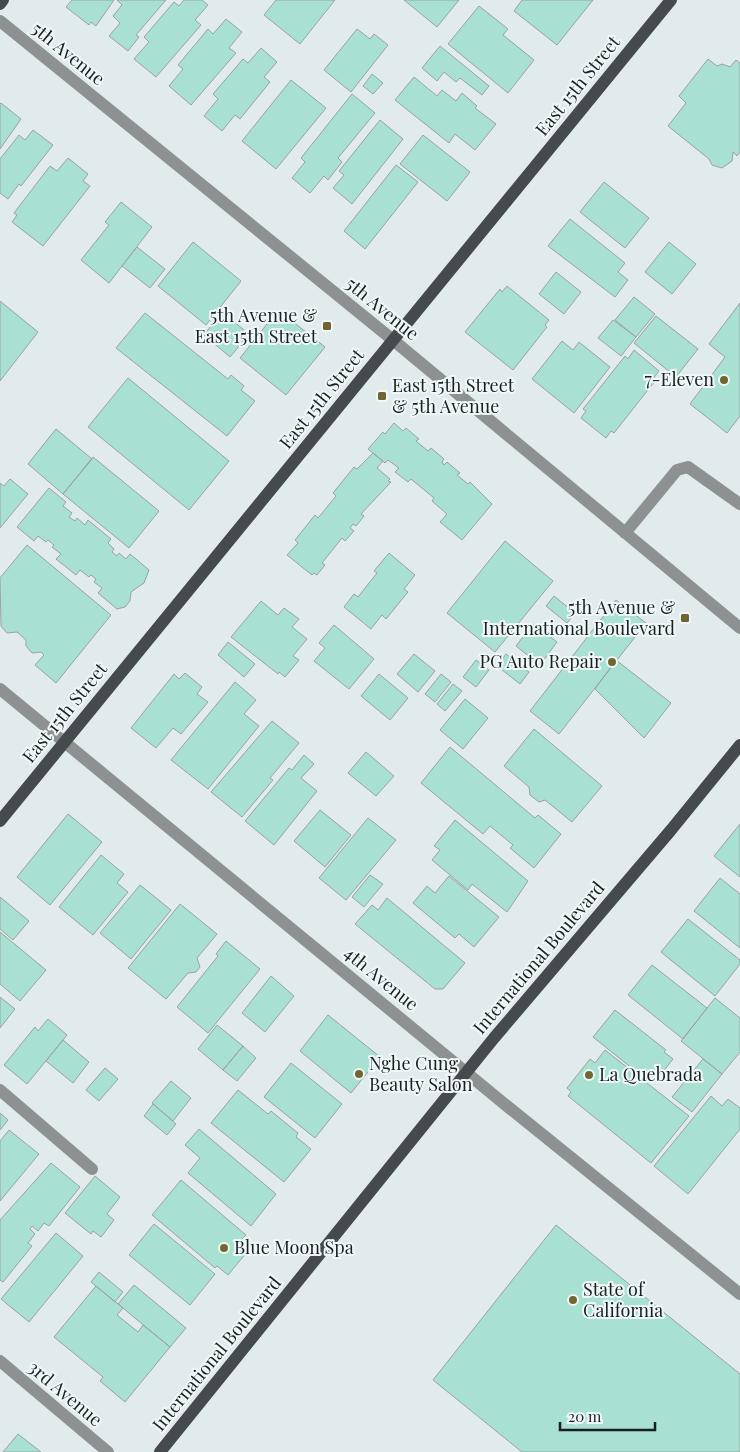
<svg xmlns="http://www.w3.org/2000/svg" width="740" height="1452" viewBox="0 0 740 1452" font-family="'Playfair Display',serif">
<rect width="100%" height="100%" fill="#e2ebeb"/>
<path fill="#a8e0d1" stroke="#9ba3a1" d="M72,0h42l-18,26 -5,-4 -2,3 -23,-18z
M117,0h49l-30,35 3,2 -11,14 -19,-15 11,-13 -7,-7 9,-11z
M184,0h18l6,5 -13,15 6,5 -45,52 -22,-18 15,-17 -5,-5 30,-35 5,4z
M276,0h59l-35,44 -36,-29z
M404,0h55l-22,27z
M522,0h71l-36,45 -43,-34z
M479,6l29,23 -5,6 31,25 -26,33 -60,-49z
M226,19l16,13 -13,16 7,5 -45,52 -22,-19 14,-17 -5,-4 30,-36 5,5z
M357,29l13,10 4,-5 14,11 -37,47 -27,-22z
M440,46l49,40 -7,9 -22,-17 -4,4 -12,-10 -7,9 -15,-13z
M261,48l16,14 -13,15 6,5 -30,37 -5,-4 -13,16 -18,-15 14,-17 -5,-5 30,-35 5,4z
M708,59l9,7 5,-2 8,3 6,-7 4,3v89l-3,4 -4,-4 -1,9 -10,7 -10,-3 -3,-6 -41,-33 18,-23 -7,-7z
M372,74l11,9 -10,11 -10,-8z
M414,77l23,19 5,-6 14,11 6,-8 15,13 -2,2 21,16 -21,26 -20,-16 -6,9 -54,-43z
M291,80l35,28 -50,61 -34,-28z
M352,94l23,19 -37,45 4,4 -14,18 -4,-4 -14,17 -18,-15 13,-16 -4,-4z
M1,103l20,16 -21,30v-45z
M380,120l23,19 -51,65 -19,-16 11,-13 -5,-4z
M33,130l20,15 -32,41 -2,-2 -11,15 -8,-6v-34l19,-24 6,5z
M423,135l47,37 -23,29 -47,-37z
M68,158l20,16 -5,7 7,5 -47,60 -31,-24 5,-7 -3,-2 36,-47 7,5z
M396,165l22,17 -53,67 -21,-18z
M604,182l45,36 -24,30 -45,-36z
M121,202l31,25 -43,56 -28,-23 28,-35 -4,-3z
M570,219l55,44 -7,9 10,8 -13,17 -67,-51z
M193,242l48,39 -35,44 -48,-39z
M669,242l27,22 -24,30 -27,-22z
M137,247l28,22 -15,19 -28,-22z
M556,272l25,20 -17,22 -25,-20z
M507,286l42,34 -4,5 2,2 -34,43 -48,-38 35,-43 2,3z
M634,297l21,17 -19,23 -21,-17z
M0,301l38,31 -38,49z
M740,303v113l-13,17 -37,-29 35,-47 -16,-13z
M278,310l47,37 -39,48 -46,-37z
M222,312l27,22 -19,23 -26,-22z
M145,313l83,66 3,-4 13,11 -3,4 14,11 -28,35 -111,-88z
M656,316l42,33 -22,28 -42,-34z
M613,320l23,17 -15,19 -23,-18z
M562,341l11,9 6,-8 31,25 -36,46 -42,-34z
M634,350l25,21 -6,8 2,2 -41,52 -3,-2 -5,7 -25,-20 5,-7 -3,-2 42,-53 3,3z
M128,378l101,83 -40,49 -101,-83z
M394,423l9,8 3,-3 13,11 -3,2 12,10 3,-3 13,11 -2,3 2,3 3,-3 13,11 -3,2 11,9 2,-2 22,22 -30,36 -22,-18 7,-8 -15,-13 2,-3 -23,-19 -3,3 -13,-10 4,-4 -11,-8 -3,3 -17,-14 15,-17 2,2z
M56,429l36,30 -29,35 -35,-30z
M373,453l10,8 -6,7 13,11 -2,2 3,1 -30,32 3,2 -8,10 -3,-2 -3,4 4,3 -9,10 -3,-3 -20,25 3,2 -8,10 -3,-2 -2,2 -25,-20 11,-12 -3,-3 20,-25 3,3 18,-22 -3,-3 21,-26 3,2z
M93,457l66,54 -30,37 -66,-54z
M10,479l18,15 -28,34v-45l4,3z
M49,488l17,14 -3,4 9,7 -3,4 6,4 2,-3 8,7 3,-5 23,19 -3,4 6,6 -2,3 5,4 2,-3 7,6 4,-5 19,16 -5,13 -13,9 -1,9 -5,6 -8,2 -19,-16 4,-5 -8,-6 2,-3 -5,-4 -2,2 -9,-7 -4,5 -20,-16 5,-5 -9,-7 2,-2 -6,-5 -2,2 -8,-6 -4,5 -17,-14z
M505,541l48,40 -58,71 -48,-39z
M27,545l84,70 -55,68 -21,-18 9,-10 -3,-3 -9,1 -6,-7v-6l-9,-8 -10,1 -6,-7 -1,-48z
M389,553l26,22 -11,14 4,3 -22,27 -4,-4 -11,14 -27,-22 10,-13 4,3 19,-24 -3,-2z
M554,596l21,17 -8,10 -21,-17z
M616,600l30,23 -87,111 -29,-23z
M261,601l17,14 6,-7 15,11 -7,8 15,12 -14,17 6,4 -14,17 -6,-5 -1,2 -47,-37z
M533,624l24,18 -17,23 -24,-19z
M334,625l40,34 -25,30 -35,-28 11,-13 -6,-5z
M228,642l27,22 -11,13 -26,-22z
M414,654l21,17 -17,21 -21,-18z
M506,654l23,18 -9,12 -23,-18z
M476,660l13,10 -13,17 -13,-10z
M616,660l55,43 -27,35 -49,-49z
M185,673l17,14 -5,7 11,8 -27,32 -8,-6 -17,20 -25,-20 43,-54 5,5z
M379,674l29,24 -18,22 -29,-24z
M441,674l10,8 -16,20 -10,-8z
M235,682l21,18 -12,14 15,12 -51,63 -37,-29z
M453,684l9,7 -17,20 -8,-7z
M465,699l23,19 -25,31 -23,-19z
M272,721l27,22 -29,35 3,2 -31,37 -31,-25z
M534,729l68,57 -30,36 -27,-22 -6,2 -9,-7 -1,-8 -25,-21z
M450,747l85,71 3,-3 23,19 -27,34 -24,-20 3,-3 -23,-19 -7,8 -62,-51z
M366,752l28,24 -18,20 -28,-23z
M304,755l10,9 -13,14 16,13 -43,54 -29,-24 44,-53 3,2z
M320,810l31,25 -26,32 -31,-26z
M68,814l34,28 -52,63 -33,-28z
M368,818l28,22 -50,60 -27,-22z
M455,820l73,61 -21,31 -35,-28 -4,6 -36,-30 8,-10 -6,-4z
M740,824v53l-26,-21z
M101,855l23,19 -7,9 11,9 -35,43 -34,-28z
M370,875l13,9 -19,23 -12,-10z
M449,876l50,41 -25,30 -15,-13 -4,4 -42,-35 14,-17 8,7z
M720,878l20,16v54l-46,-37z
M140,885l31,25 -40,49 -31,-26z
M0,897l29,24 -16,19 -13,-11z
M387,898l78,65 -22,26h-8l-80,-65 17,-19 6,5z
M180,904l37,30 -20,24 3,9 -4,5 -8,1 -22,26 -38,-31z
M688,919l52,41v4l-25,32 -54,-44z
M0,932l46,38 -26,31 -20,-17z
M226,941l34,28 -52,64 -31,-26 41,-51 -2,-2z
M652,965l55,43 -24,31 -55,-44z
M271,976l23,20 -29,36 -23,-19z
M0,997l15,12 -15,19z
M715,998l25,20v34l-18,22 -41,-33z
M615,1010l51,40 -2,2 9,7 -18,23 -9,-7 -2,3 -51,-41z
M328,1015l52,42 -29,36 -51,-42z
M48,1019l19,16 -40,49 -23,-19 31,-38 3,4z
M217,1025l26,21 -20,24 -25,-21z
M63,1040l26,22 -16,21 -27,-22z
M243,1046l13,12 -19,23 -14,-11z
M605,1050l84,66 -38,47 -83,-67 3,-4 -4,-4 23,-29 5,4z
M703,1059l19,15 -30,38 -20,-15z
M291,1063l51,41 -27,34 -51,-41z
M105,1068l13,11 -19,22 -13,-11z
M171,1081l20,17 -18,23 -21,-18z
M238,1090l30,24 3,-3 27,22 -2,4 15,12 -27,33 -73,-59z
M711,1096l11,10 6,-7 12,9v21l-52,65 -34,-28z
M153,1104l23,20 -9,11 -23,-19z
M0,1113l8,7 -8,10z
M199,1129l77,65 -25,32 -63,-53 12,-15 -15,-13z
M9,1130l30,24 -39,47v-60z
M51,1163l29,24 -31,39 -5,-3 -6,8 -6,-5 -2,3 5,5 -7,9 4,3 -29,36 -3,-2v-60z
M95,1176l25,21 -13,17 7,6 -13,17 -8,-6 -2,3 -26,-21z
M181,1180l65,55 -8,8 10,8 -20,24 -11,-9 -2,2 -63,-53z
M154,1224l61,50 -25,31 -61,-50z
M556,1225l184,149v78h-218l-89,-72z
M56,1233l27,23 -54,66 -28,-23z
M99,1272l24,20 -8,10 -24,-20z
M134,1285l52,43 -16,19 -52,-43z
M96,1286l27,22 -6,7 21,17 5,-7 27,22 -45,55 -25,-21 3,-4 -49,-40z
M18,1434l23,18h-38z"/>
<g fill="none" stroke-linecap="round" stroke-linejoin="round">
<path stroke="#8e9192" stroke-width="12" d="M0,21l393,319 347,288
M625,533l52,-63 11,-3 52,37
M0,689l507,417 233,188
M0,1090l92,79
M0,1361l108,91"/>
<path stroke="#454b4c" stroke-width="12" d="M0,4l3,-4
M0,821l671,-821
M160,1452l334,-414 177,-208 69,-85"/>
</g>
<g fill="#716632" stroke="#eff8f8" stroke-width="2">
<rect x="322" y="321" width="10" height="10" rx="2.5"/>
<circle cx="724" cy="380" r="5"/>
<rect x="377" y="391" width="10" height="10" rx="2.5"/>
<rect x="680" y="613" width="10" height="10" rx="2.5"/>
<circle cx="612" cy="662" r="5"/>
<circle cx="359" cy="1074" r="5"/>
<circle cx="589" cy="1075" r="5"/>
<circle cx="224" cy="1248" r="5"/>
<circle cx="573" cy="1300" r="5"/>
</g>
<g text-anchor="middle" stroke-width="4" stroke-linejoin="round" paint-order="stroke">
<g font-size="18" fill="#1c1f1f" stroke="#eff8f8">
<text transform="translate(68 54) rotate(39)" y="6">5th Avenue</text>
<text transform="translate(578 86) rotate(-51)" y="6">East 15th Street</text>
<text transform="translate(382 309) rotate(39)" y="6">5th Avenue</text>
<text transform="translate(322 399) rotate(-51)" y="6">East 15th Street</text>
<text transform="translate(65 713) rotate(-51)" y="6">East 15th Street</text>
<text transform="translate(539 958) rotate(-50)" y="6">International Boulevard</text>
<text transform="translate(381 979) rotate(39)" y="6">4th Avenue</text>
<text transform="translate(217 1354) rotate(-51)" y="6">International Boulevard</text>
<text transform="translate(65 1394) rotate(40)" y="6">3rd Avenue</text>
</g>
<g font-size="18" fill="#1c1f1f" stroke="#eff8f8" text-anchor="start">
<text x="317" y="322" text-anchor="end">5th Avenue &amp;<tspan x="317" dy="21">East 15th Street</tspan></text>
<text x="714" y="386" text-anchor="end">7-Eleven</text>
<text x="392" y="392">East 15th Street<tspan x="392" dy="21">&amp; 5th Avenue</tspan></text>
<text x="675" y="614" text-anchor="end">5th Avenue &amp;<tspan x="675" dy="21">International Boulevard</tspan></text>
<text x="602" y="668" text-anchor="end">PG Auto Repair</text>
<text x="369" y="1070">Nghe Cung<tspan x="369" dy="21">Beauty Salon</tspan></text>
<text x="599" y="1081">La Quebrada</text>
<text x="234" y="1254">Blue Moon Spa</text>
<text x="583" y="1296">State of<tspan x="583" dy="21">California</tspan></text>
</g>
</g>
<path d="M560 1422v8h95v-8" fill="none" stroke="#1c1f1f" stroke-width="2.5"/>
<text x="568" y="1422" font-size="15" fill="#1c1f1f" stroke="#eff8f8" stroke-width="4" paint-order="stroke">20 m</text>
</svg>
